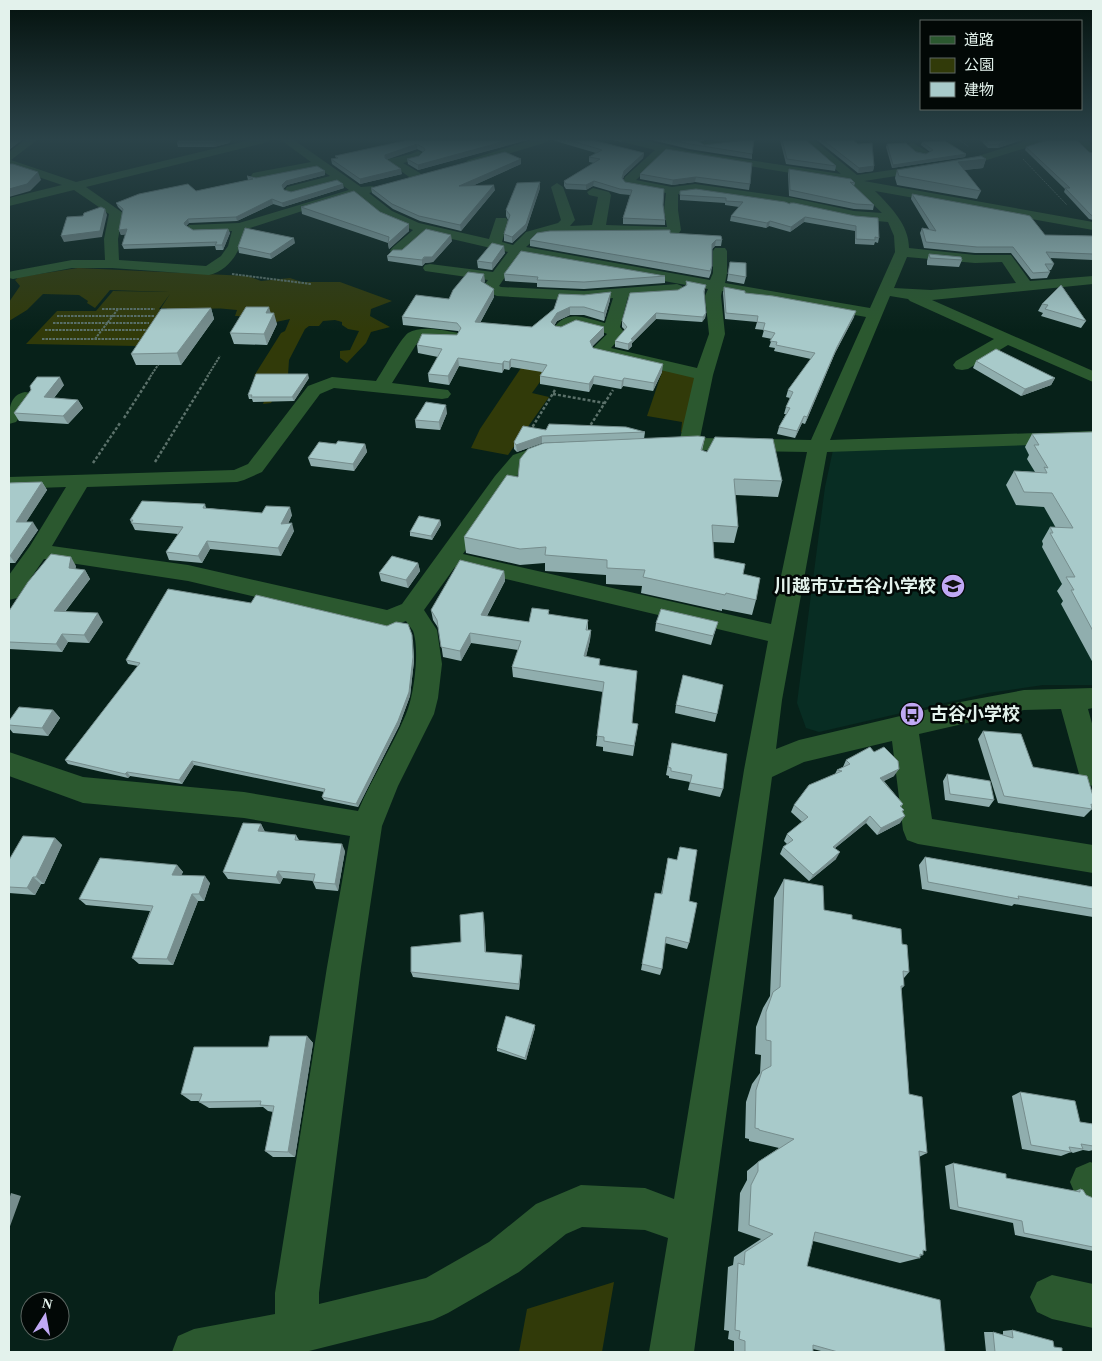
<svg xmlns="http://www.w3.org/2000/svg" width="1102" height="1361" viewBox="0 0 1102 1361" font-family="'Times New Roman','Noto Sans JP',serif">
<rect width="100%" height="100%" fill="#072119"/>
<path fill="#082d23" d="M1093,439v246h-50l-55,8 -169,39 -13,-4 -9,-25 28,-216 8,-37z"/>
<path fill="#313a09" d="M78,268l170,8 13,5 29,-3 12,4h38l52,19 -21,8 -1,7 20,11 -19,5 -5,11 -19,20 -7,-5v-7l10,-1 9,-19 -11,-2 -6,-4v-3l-7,-2 -12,1 -4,5h-10l-4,3 -16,31 -1,15 -17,28 -8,1 10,-26 -19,-2 27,-43 4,-2 5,-12 -14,3 -1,-5 -40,-1 2,-6c-26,-4 -50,0 -75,6l5,-8h-6l9,-14 -11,15h6l-28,37 -111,-2 31,-33h39l17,-20 56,1 -59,-2 -15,18 -8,-5 1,-2 -9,-6 -36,-1 -16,16 -18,11v-19l11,-16 -5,-6 4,-3z
M553,364l-21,29 17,4 -41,58 -37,-7 9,-19 43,-64z
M663,369l33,8 -10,56 -5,-1 1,-10 -35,-6z
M614,1282l-12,70h-83l8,-43z"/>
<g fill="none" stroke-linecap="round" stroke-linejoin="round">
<path stroke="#5b716a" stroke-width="1" stroke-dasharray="2 1" stroke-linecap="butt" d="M959,140l10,7
M1023,159l44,46"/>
<path stroke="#5b716a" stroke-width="2" stroke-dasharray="2.5 1" stroke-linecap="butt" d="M232,274l79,10
M102,309h53
M57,316h97
M53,323h96
M45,330h105
M42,339h97
M95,339l23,-30
M150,377l10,-15
M207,377l13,-21"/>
<path stroke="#5b716a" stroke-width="2.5" stroke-dasharray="3 2" stroke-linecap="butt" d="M553,394l51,9
M124,418l27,-42
M588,429l25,-39
M530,431l25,-41
M155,462l53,-86
M93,463l27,-40"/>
<path fill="#2b582f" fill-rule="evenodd" d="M25,140h12l-26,20 65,22 174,-42h19l-1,2 -182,45 37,26 -5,26 1,21 87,6 15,-10 7,-10 4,-15 -38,1 -7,-4 2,-3 50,-2 110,-33 -11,-8 -47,12 -4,-1 -2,-3 2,-3 43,-11 -12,-8 -61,12 -4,-1 -2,-3 2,-3 58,-11 -30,-22h13l67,47 12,-1 2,3 -2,3 -4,1 23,18 27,12 70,16 7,-21h10l2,3 -6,21 11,3 13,-13 32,-9 3,-3 -10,-33 6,-4 6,4 12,33 -5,6 22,-1 6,-28 -9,-2 -2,-3 6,-4 16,4 2,3 -5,30 61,2 -3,-17 2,-17 -41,-8 -2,-3 2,-5 30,-27 -32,-8 -1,-2h21l46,11 152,23 -39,-34h12l43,35 115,-17 57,-18h17l-1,2 -71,22 -110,17 229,41v8l-218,-39c16,16 34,34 34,57l66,7h36l19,26 63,-5v8l-161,16 161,71v11l-85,-37 -40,24 -6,1 -6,-1 -3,-4 3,-4 38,-22 -84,-38 -2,-2 -18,-3 -60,144 263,-9v12l-266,9 -45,248 -6,49 23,-9 156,-37 69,-13 69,-2v20l-5,1 5,18v59l-10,-3 -4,-9 -18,-65 -37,1 -105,24 13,85 161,26v28l-175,-29 -11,-4 -4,-10 -11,-89 -88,21 -32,15 -78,575h-45l19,-114 -23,-8 -63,-3 -16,7 -47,38 -71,41 -15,7 -128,32h-133l6,-16 16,-7 81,-15v-21l52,-326 23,-131 -106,-18 -161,-15 -74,-27v-24l74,25 161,15 114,19c14,-33 34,-64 48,-97 8,-18 14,-64 7,-83 -2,-3 -5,-7 -7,-10l-18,7 -200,-47 -144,-22 -27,39 -8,2v-25l21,-29 36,-59 -57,2v-12l225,-7 14,-6 60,-78 24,-9 44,4c6,-9 25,-43 32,-48 13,-8 36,-3 50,0l2,4 -2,4 -39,-1 -27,43 56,7 3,4 -3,4 -6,1 -108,-11 -14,6 -58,78 -18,8 -7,2 -150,5 -35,59 136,19 199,45 15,-6 93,-128 18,-21 29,-10 18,1 3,4 -3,4 -15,3 -18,6 -17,21 -47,70 308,70 36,-172 -118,-2 -20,2 -7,-2 -3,-4 3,-4 18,-3 14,-61 -101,-24 -2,-4 16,-16 -2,-1 -30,-7c-7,5 -11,9 -20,6l-2,-3c14,-21 32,-11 52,-6l8,-25 -29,3 -87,-5 -5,-2 -9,-7 5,-7 -63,-9 -2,-3 2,-3 5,-1 63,8 15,-20 -82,-19 -24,21h-10l-2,-3 2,-3 21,-18 -31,-13 -25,-22 -18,4 -89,29 -5,3c-4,19 -15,39 -36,44l-97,-7h-40l-59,11 -4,-1v-6l4,-1 59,-11h33l-1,-21 5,-25 -35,-24 -65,16v-8l53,-13 -53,-18v-15zM665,152l186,31 31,30 -28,-2 -61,-13 -98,-14 -23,3 -36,-7zM695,192l98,14 61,13 34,3 6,14 1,16 -25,56 -145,-25 2,-10v-22l-2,-3h-10l-2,3v22l-3,7 -184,-33 10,-9 14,-3 63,-2 52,2 14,-2 2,-3 -3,-20v-16zM520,255l188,34 -3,7 4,38 -12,34 -86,-20 14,-15 -5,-6 8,-30 49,-3 5,-2 3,-3 -3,-3 -5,-2 -93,7 -83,-4 -2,-1zM907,257l68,6 27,-1 14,21 -85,7 -37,-2zM722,291l144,26 -55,123 -111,-2 13,-63 12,-41 -4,-38zM455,567l313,74 -24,129 -70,429 -29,-11 -64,-3 -45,19 -47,38 -63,36 -107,26v-11l42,-326 21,-141 16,-40 36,-72 4,-16 4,-34 -5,-34 -13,-20z
M531,140h17l-1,2 -71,22h-8l-2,-2 2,-2z
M716,140h35l-5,3 -42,5 -6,-3 2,-2z
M1074,140h12l7,6v9l-4,-1z
M913,143l17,10 -2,2c-8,2 -16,-3 -21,-9l2,-2z
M418,151l6,3 -5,5 -16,4 17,10 2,3 -2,3h-8l-25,-18 2,-2 22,-5z
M25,392l6,1 3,4 -18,25 -7,2c0,-14 0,-29 16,-32z
M1090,1162l3,1v40l-17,-7 -6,-14 6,-14z
M1052,1275l41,9v44l-41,-9 -15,-7 -7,-15 7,-15z"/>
</g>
<path fill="#90aeae" d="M179,140h52l-2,3 -15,4h-36l-1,-4z
M408,140h119l-109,30 -10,-6 -1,-5 12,-3 4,-4 -6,-3 -30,10 15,15 -42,10 -28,-20 -1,-5 5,-1 -1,-2z
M552,140h40l52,13 -1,5 -19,18 -1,3 2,3 38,23 2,15v5l-42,-1v-6l7,-23 -10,-1 -27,-8 -7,4 -20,-1 -2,-3v-5l30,-18 -5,-1v-5l7,-4z
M614,140h8l-1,2z
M652,140h53l-6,2 5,3 48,9v5l-63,-10z
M780,140h26l30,26 -1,5 -49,-7z
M817,140h36l21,26 -1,5 -15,2z
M980,140h42l-24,8h-10z
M922,142l44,12 -1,3 -73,11 -6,-21 1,-3 39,10 4,-2 -9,-7z
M1026,147l63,5 4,1v67l-4,-1 -25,-27 1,-3 -40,-39z
M666,149l84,35 -1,6 -54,-8 -23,3 -32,-6v-5z
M986,159l-3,9 -19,2 17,21 -4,8 -80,-14 -2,-7 2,-8z
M521,164l-49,22 23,4 -34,41 -41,-10 -27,-12 -21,-16 -1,-5z
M789,169l66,14 -1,3 20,19 -1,5 -19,-1 -65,-13 -1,-22z
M325,171v4l-38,10 -3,3v2l7,2 53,-4 -61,19 -10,-3 -36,17 -48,2 -3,3 7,4 35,-1 2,4 -7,17h-7l-1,-4 -91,3 -2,-4 4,-11 -5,1 -2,-5 4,-18 -5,-5 -2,-4 80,-12 52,-11 -1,-4 9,2z
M540,188l-14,42 -14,13 -8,-2v-7l4,-14 -2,-4v-6z
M680,191l110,13 65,12 24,22 -1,5 -3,-1 -1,3 -19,-1v-13l-51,-9 -14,10 -21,-6 -3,2 -36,-7 1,-5 8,-9 -14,-2v-2l-45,-3z
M912,194l133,41 48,1v24l-43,-2 4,6 -3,6h-2l1,2 -3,6 -16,1 -20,-26h-36l-51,-5 -4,-15 2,-5 7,1 -18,-30z
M301,207l79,5 29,12v7l-20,18 -1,-6 -86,-29z
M670,233l52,7 -1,6h-6l-3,3v17l-1,7 -2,5 -179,-32v-6z
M452,241l-19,21 -8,1 -3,3 -34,-5 -1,-5 15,-6z
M295,243l-24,16 -32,-6 -1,-6z
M505,253l-13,17 -14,-2 -1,-7z
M929,254l33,6 -3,7 -32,-2v-4z
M730,262l16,15 -2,7 -17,-3z
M504,274l161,2v7l-81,6 -47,-2v-4l-32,-2z
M485,281l-1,2 10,14 -14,26 52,4 22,-18 56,-9 -6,21 -20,-6h-14l-13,6 -3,5 7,1h43v8l-12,11 1,2 69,24 -9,19 -30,-5 -2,3 -28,-5 -4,8 -49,-8v-8l2,-4 -31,-5 -2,3 -5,-1 -2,4 -43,-7 -10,19 -20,-3 -1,-8 10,-17 -20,-4 -1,-8 40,-10 2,-3 -1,-1 -55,-6 -1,-8 47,-18z
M686,281l19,9 -1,3 2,20 -1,5 -3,4 -46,-3 -24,24v3l-4,4 -13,-3v-6l10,-11 -3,-3v-6l64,-35z
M1061,285l25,36 -5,7 -40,-12 2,-3 -5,-2 4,-7z
M724,287l21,6 109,24 -19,36 -30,71 -3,-1 -7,15 -18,-4 2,-7 7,-13h-2l2,-7 4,-9 -4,-1 2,-7 23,-31 -37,-8 1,-3 -6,-1 3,-8 -10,-2 2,-7 -9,-1 2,-7 -32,-3 -2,-26z
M211,308l3,11 -33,46h-45l-5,-11z
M271,313l6,11 -10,21 -33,-1 -4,-11z
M976,361l79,17 -4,7 -30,11 -48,-28z
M309,378l-15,23 -41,1 -1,-3h-3l-1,-4z
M64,385l-10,13 24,2 5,8 -15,16 -49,-3 -5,-8 17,-23z
M447,413l-7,17 -24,-2 -1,-8z
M546,430l99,2 -1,7 -102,4 -25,9 -3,-3v-7z
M1093,432v231l-32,-59 2,-3 -6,-10 5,-7 -20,-37 1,-3 -1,-3 8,-14 6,1 -12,-21 -28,-2 -10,-20 8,-14 21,1 -8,-13 2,-4 -4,-8 7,-13z
M705,437l-3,14 80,30 -4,16 -43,-2 3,32 -4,16 -21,-1 1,16 29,16 13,26 -4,15 -30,-6v2l-81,-18 1,-7 -36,-2v-9l-61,-4v-8l-25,2 -54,-12 -2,-16 54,-60z
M365,444l2,8 -13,19 -43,-5 -3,-8z
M42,482l5,8 -21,32 12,8 -23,33h-6v-80z
M205,504l1,4 56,5 30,2 -4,9 6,7 -13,25 -71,-7 -8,14 -33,-3 -3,-8 12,-18 -43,-4 -5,-10z
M440,520l1,5 -9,15 -22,-4v-4z
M418,563l2,8 -12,17 -27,-7 -2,-8z
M76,566l-1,3 10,1 5,9 -25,33 38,10 -14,21 -21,-1 -6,10 -53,-3v-38z
M504,571l1,10 -18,35 42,6 20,-12v5l39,5v10h3l-1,10 -4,16 14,9 32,58 6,1 -5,32 -30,-5v-4l-7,-1 7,-54 -90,-15 -1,-10 6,-17 -47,-7 -10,18 -18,-4 -4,-28 -6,-9 -2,-10z
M718,622l-7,23 -56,-14 1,-8z
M387,626l26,14 1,21 -4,35 -11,30 -41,81 -34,-7 -2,-3 2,-5 -130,-27 -12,19 -52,-8 -2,2 -60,-14 -3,-4 73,-94 -10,-2 -2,-4z
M676,705l41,9 -2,8 -40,-9z
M53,710l7,8 -12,18 -35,-3 -4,-5v-7z
M983,731l50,36 60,29v11l-1,2 -8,8 -86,-14 -20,-64z
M672,743l51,46 -3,8 -32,-7 2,-8 -21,-4v-2l-3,-1z
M846,760l48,16 -10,5 19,23 -2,3 2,5 -3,11 -23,12 -11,-12 -31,25 1,11 -27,22 -29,-27 3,-7 4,-3 -3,-3 3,-7 15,-12 -11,-10 3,-7 41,-31 2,-4 6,-3z
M947,774l47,26 -5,7 -44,-7 -2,-19z
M261,824l4,8 31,3 3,5 46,11 -7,40 -22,-2 -3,-7v-1l-30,-3 -3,6 -52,-5 -5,-7z
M55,838l7,7 -18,39h-3l-6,11 -26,-2v-33z
M680,847l9,54v42l-2,6 -22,-6 -3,26 -2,6 -19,-5 13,-71 7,-5 7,-36 9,2z
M925,857l168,30v30l-79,-13 -2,2 -90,-17 -3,-24z
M177,865l6,7 -2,3 29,8 -6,18h-6l-25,64 -34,-1 -7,-6 18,-47 -64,-6 -7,-6z
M784,879l40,31 28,9 50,25 7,28 -5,6v8l-3,3 8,105 18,59 -8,4 7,94h-3v4l-3,1v2l-20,5 -87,-22 -6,25 138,86h-120l-12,-3v3h-79v-11l-6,-2 1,-8 -5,-1 4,-63 5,-2 1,-8 27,-18 -23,-8 2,-38 7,-13v-9l11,-9 21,-14 -30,-7v-2l-4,-1 1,-36 6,-18 8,-11 1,-18 -6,-1 1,-27 7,-19 7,-12 4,-98z
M484,918l2,34 36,9 -3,29 -106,-13 -2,-5 50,-30z
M535,1028l-9,32 -29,-9v-3z
M307,1036l6,7 -18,114h-22l-8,-6 8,-39 -5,-1 -5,-4 -54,1 -10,-6 1,-1h-9l-10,-7 87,-47z
M1020,1092l60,30 13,2v26l-4,1 -6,-1 -10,3 -2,-1 -10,4 -39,-7 -10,-53z
M953,1163l53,15 69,13 5,-2 6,6 7,3v53l-78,-16 -2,-12 -63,-14 -5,-43z
M1012,1330l42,17 8,5h-76l-2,-20h9l10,3v-4z"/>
<path fill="#768d8d" d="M9,140h13l-13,10z
M224,140h7l-2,3 -15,4 -1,-4z
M509,140h18l-109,30v-5z
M1012,140h10l-24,8 1,-4z
M417,144v5l-31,11 -1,-5z
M644,153l-1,5 -19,18 -3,7 1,-5 2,-7z
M966,154l-1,3 -73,11 1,-3z
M521,159v5l-62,28v-6z
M986,159l-3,9 -28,3 3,-9z
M874,166l-1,5 -15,2 1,-5z
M401,169l1,5 -42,10v-5z
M325,171v4l-38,10 -4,4 -1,-4 4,-4z
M38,172l3,8 -11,11 -21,6v-8z
M696,177l-1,5 -23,3 1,-5z
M594,181l-1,5 -7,4v-5z
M540,182v6l-14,42 -14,13v-6z
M343,184l1,4 -61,19 -1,-4z
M494,185l1,5 -34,41 -1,-6z
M272,199l1,5 -36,17 -1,-4z
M105,209l2,6 -5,22 -38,5 -3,-6z
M805,217l-1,5 -14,10 1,-5z
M188,219l1,4 -4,4 -1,-4z
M770,221l-1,5 -3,2 1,-5z
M409,224v7l-20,18 -1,-6z
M127,229l2,5 -8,1 -2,-5z
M228,229l2,4 -7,17 -1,-5z
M451,235l1,6 -19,21 -8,1 -3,3v-6z
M294,238l1,5 -24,16 -1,-5z
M716,240l-1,6 -4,4 1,-6z
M504,246l1,7 -13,17v-7z
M484,274l1,7 -3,7 -1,-7z
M494,289v8l-18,33 -1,-8z
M611,292l-1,8 -6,21v-8z
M269,307l3,10 2,-4 3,11 -10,21 -3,-11 2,-21z
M570,307v8l-13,6 -6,9v-8l6,-9z
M211,308l3,11 -33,46 -4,-12z
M856,311l-2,6 -19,36 -30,71 2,-7 30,-70z
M656,313v6l-24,24v3l-4,4v-6l3,-5z
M706,313l-1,5 -3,4 1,-5z
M604,327v8l-14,14v-8z
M458,358l1,8 -10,19 -1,-9z
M511,359v8l-2,3v-8z
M504,361v8l-2,4v-9z
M663,364l-1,8 -9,19 1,-8z
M308,374l1,4 -15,23 -2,-4z
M594,376l-1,8 -4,8v-8z
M60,377l4,8 -16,20 -4,-8z
M624,378l-1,8 -2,3 1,-8z
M1055,378l-4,7 -30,11 4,-7z
M78,400l5,8 -15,16 -5,-8z
M446,405l1,8 -7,17 -1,-8z
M804,416l-2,7 -7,15 2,-7z
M542,436v7l-25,9 -1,-7z
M365,444l2,8 -13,19 -1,-7z
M42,482l5,8 -26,40 -5,-8z
M290,507l2,8 -8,17 -3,-8z
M440,520l1,5 -9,15 -1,-4z
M33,522l5,8 -23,33 -5,-7z
M292,523l2,8 -13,25 -3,-8z
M207,541l3,8 -8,14 -4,-7z
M71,557l5,9 -2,10 -5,-8z
M418,563l2,8 -12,17 -2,-8z
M85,570l5,9 -31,40 -5,-8z
M504,571l1,10 -23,44 -1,-10z
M98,613l5,9 -14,21 -5,-8z
M591,630l-1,10 -6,26v-10z
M470,633l1,10 -10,18 -1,-10z
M62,634l6,8 -6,10 -6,-8z
M412,635l2,26 -4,35 -11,30 -41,81 -2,-3z
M53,710l7,8 -12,18 -6,-8z
M192,761l2,4 -12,19 -3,-4z
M899,769l-5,7 -18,9 4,-7z
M127,772l3,4 -2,2 -3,-4z
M870,816l-4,7 -37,30 4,-6z
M905,816l-5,7 -23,12 4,-7z
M261,824l4,8 -3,7 -4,-8z
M55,838l7,7 -18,39 -8,-7z
M342,844l3,7 -7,40 -3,-7z
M840,852l-4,7 -27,22 4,-6z
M177,865l6,7 -5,10 -6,-7z
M278,871l5,7 -3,6 -4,-7z
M205,876l5,7 -6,18 -5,-7z
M33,877l8,7 -6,11 -8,-7z
M192,894l6,7 -25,64 -6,-6z
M483,912l1,6 2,40 -1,-6z
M522,955v6l-3,29v-6z
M535,1025v3l-9,32 -1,-2z
M307,1036l6,7 -18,114 -7,-5z
M11,1193l10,3 -12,33v-29z"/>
<path fill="#a8caca" stroke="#768d8d" d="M179,140h45l-11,3h-36z
M408,140h101l-91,25 -11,-6 12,-3 6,-6 -1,-2 -7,-4 -32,11v3l16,11 -41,10 -29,-20 7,-1 -3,-2z
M569,140h23l52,13 -20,18 -2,7 3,4 39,7 -1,16 2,15 -42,-2 9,-28 -12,-1 -26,-8 -8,4 -20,-1 -2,-3 36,-22 -11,-2 13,-7z
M672,140h25l7,5 42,-5h8l-2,14 -62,-10z
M782,140h24l30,26 -49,-7z
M823,140h30l5,4 14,-1 2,23 -15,2z
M985,140h27l-13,4 -10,1z
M1047,140h30l12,12 4,1v63l-2,-1 -26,-27h5l-44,-41z
M945,141l21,13 -73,11 -6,-21 19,-1 10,9 10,2 7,-4 -11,-8z
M666,149l86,14 -2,21 -54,-7 -23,3 -33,-6z
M505,152l16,7 -62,27 35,-1 -34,40 -41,-9 -27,-12 -21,-16z
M981,156l5,3 -28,3 23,29 -82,-15 -2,-6z
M9,164h4l25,8 -11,12 -18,5z
M317,166l8,5 -39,10 -4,4 2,5 7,2 46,-12 6,4 -61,19 -10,-4 -36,18 -48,2 -4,4 1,2 8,5 35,-1 -6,16h-7l2,-3 -95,3 5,-16 -8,1 4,-21 -7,-6 23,-9 49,-10 8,7 57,-12 -6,-3 9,2z
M789,169l62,10 4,4 -5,-1 24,23 -18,-1 -66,-14z
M540,182l-14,42 -14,13 -8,-3 6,-19 -4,-5 11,-27z
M696,189l89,13 5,2v-1h4l61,13 23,2 1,20 -4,-1v3l-19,-1v-13l-51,-9 -14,10 -21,-6 -3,2 -36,-7 12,-14 -17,-1v-3l-46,-3v-4z
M354,191l26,21 29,12 -21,19 1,-6 -88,-30z
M912,194l114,21 4,1 15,19 48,1v18l-47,-2 8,12h-9l5,8 -17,1 -20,-26h-36l-51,-5 -4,-14 14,3z
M101,207l4,2 -5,22 -39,5 6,-19 16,-1 1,-3z
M245,228l49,10 -24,16 -32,-7z
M426,229l25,6 -19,22h-8l-2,3 -35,-4 6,-6h9z
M670,230v3l51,3 1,4h-6l-4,4v22l-2,5 -180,-31 7,-7 13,-2z
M492,243l12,3 -12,17 -15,-2z
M521,251l144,25 -81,6 -47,-2 1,-3 -34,-3z
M929,254l32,3 1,3 -32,-2z
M730,262l16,1v14l-18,-3z
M468,272l16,2 -3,7 13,8 -19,33 57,5 22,-18 5,-15 25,1 27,-3 -7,21 -20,-6h-14l-13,6 -6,9 4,4 6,1 15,-7 28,7 -14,14 3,7 70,16 -9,19 -30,-5 -2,3 -28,-5 -5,8 -49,-8 7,-11 -36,-6 -2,3 -5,-1 -2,3 -44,-6 -10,18 -20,-2 14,-25 -25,-4 5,-11 35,1 4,-7 -4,-5 -55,-6 14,-22 33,4 4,-9z
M686,281l20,4 -2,6 2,22 -3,4 -47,-4 -25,26 2,1 -5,4 -13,-3 12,-14 -5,-6 8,-28 48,-3 9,-5z
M1061,285l25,36 -41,-12 3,-4 -6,-1z
M724,287l21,4v2l28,3 83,15 -19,36 -30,70 -3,-1 -7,15 -18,-4 11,-19 -4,-1 7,-15 -5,-2 27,-37 -39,-8 1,-3 -7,-1 5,-8 -12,-3 2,-7 -8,-1 1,-6 -32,-3z
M246,307h23l-3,6h8l-10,21 -34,-1z
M211,308l-34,45 -46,1 30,-45z
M996,349l59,29 -30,11 -49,-28z
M256,374h52l-16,23h-41l1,-2h-4z
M37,377h23l-16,20 34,3 -15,16 -49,-3 17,-23 -1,-4z
M426,402l20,3 -7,17 -24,-2z
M549,424l77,3 19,5 -103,4 -26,9 -2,-3 9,-16 23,4z
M1093,432v199l-22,-41h3l-8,-13h9l-25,-44h3l-3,-6 23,1 -21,-35 -28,-1 -10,-21 33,2 -3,-6 4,1 -14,-23h5l-7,-11z
M698,436l7,1 -4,13 6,2 8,-15 58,2 9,42 -48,-2 4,48 -26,-2 2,33 31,6 -2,10 17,4 -4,22 -30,-7 -1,2 -82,-18 2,-7 -38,-2v-8l-62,-5 1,-8 -26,2 -56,-12 43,-62 11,2 2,-18 8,-10 16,-6z
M338,441l27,3 -12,20 -45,-6 11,-16 17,2z
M42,482l-26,40h17l-23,34h-1v-73z
M142,501l63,3 -2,4 59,5 4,-7 24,1 -9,17 11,-1 -14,25 -71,-7 -9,15 -32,-4 17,-25 -52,-4 2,-3h-3z
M419,516l21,4 -9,16 -21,-4z
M51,554l20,3 -2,11 16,2 -31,41 44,2 -14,22 -22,-1 -6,10 -47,-2v-31l19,-29z
M392,556l26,7 -12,17 -27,-7z
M460,560l44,11 -23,44 48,7 3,-14 17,2 -1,4 40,6 -2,10h5l-7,26 16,3 -1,6 38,6 -5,52 6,1 -4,22 -30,-5v-4l-7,-1 7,-54 -92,-15 9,-26 -51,-8 -10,18 -19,-4 -4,-27 -6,-10z
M168,589l83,14 5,-8 131,31 9,-4 12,2 4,11 1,22 -4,35 -11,29 -42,83 -34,-7 3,-8 -133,-28 -13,19 -52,-8 -2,2 -60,-14 75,-97 -14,-3z
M661,609l57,13 -5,14 -57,-13z
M683,675l40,10 -6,29 -41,-9z
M19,707l34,3 -11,18 -33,-3v-4z
M983,731l38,3 12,33 54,9 6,20v9l-2,-1 1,5 -88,-13z
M672,743l55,11 -4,35 -33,-6 2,-8 -21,-4v-3l-3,-1z
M870,747l4,5 10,-5 14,14 1,8 -19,9 23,26 -3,2 4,4 -2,1 3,5 -24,12 -11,-12 -37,31 7,5 -27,23 -30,-28 10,-7 -6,-6 21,-17 -14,-12 15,-20 33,-14 -5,-1 13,-6 -4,-4z
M947,774l43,7 4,19 -44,-6z
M243,823l18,1 -3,7 38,4 -1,5 47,4 -7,40 -22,-2 2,-8 -37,-3 -2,6 -53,-5z
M23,836l32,2 -19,39h-3l-6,11 -18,-1v-27z
M680,847l17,3 -8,51 8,2 -8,40 -23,-6 -4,32 -20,-5 13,-71 7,1 6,-36 9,2z
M925,857l168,30v22l-75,-13 1,3 -91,-17z
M100,858l77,7 -5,10 33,1 -6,18h-7l-25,65 -35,-1 21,-52 -74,-7z
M784,879l39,7 1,24 28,5v4l49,10 1,15 5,1 2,27 -6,-1 1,15h-3l8,108 13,3 5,56 -8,-2 7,100 -3,-1v5l-3,-1v4l-105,-26 -8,34 133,34 5,52h-107l-25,-7v7h-68v-11l-6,-2 1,-8 -5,-1 3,-67 6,2 1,-13 28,-18 -24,-9 2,-40 7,-14v-9l36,-23 -35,-9v-1l-4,-1 1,-38 6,-19 9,-5v-25l-5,-1v-28l7,-20 7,-5z
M483,912l2,40 37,3 -3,29 -108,-12v-25l50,-5 -1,-27z
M506,1016l29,9 -10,33 -28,-10z
M270,1036h37l-19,116 -23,-1 9,-45 -14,-1 1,-4 -62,1 3,-8h-21l13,-47h74z
M1020,1092l55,9 5,21 13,2v22l-12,-2 2,5 -14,-2 2,5 -40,-7z
M953,1163l53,11v4l74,14v-3l3,1 3,5 7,3v49l-69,-14 -2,-12 -64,-14z
M1012,1330l41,11 1,6 8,1v4h-67l-2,-20 20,6z"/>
<linearGradient id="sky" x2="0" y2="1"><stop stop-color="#04120e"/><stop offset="0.42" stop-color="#2b4349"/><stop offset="1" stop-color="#2b4349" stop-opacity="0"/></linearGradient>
<rect width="1102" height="331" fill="url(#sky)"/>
<defs>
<g id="school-disc" transform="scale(1.25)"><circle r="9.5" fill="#c0a8f4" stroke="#020806"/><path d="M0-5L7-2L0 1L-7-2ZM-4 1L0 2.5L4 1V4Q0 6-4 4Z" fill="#111"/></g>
<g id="bus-disc" transform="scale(1.25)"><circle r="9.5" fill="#c0a8f4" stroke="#020806"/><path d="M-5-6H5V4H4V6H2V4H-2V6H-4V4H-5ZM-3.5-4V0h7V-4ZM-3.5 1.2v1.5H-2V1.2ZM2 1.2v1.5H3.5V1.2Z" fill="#111"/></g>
</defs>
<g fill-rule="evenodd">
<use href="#school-disc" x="953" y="586"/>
<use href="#bus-disc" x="912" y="714"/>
</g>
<g text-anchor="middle" stroke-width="5" stroke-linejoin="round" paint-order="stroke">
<g font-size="18" font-weight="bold" fill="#e3f2ec" stroke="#020806" text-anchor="end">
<text x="936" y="592">川越市立古谷小学校</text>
<text x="930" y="720" text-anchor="start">古谷小学校</text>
</g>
</g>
<rect width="1102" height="1361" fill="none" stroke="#e3f2ec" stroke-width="20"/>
<rect x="920" y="20" width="162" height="90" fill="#020806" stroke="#5c6662"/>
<rect x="930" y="36" width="25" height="8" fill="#2b582f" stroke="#5c6662"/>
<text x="964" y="45" font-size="15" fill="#e3f2ec">道路</text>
<rect x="930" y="58" width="25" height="15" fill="#313a09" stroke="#5c6662"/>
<text x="964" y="70" font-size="15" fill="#e3f2ec">公園</text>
<rect x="930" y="82" width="25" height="15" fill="#a8caca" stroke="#5c6662"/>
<text x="964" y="95" font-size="15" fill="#e3f2ec">建物</text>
<g transform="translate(45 1316) rotate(11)"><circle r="24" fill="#020806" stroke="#5c6662"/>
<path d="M0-4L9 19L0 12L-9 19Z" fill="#c0a8f4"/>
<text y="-8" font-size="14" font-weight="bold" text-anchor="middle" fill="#e3f2ec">N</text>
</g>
</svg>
